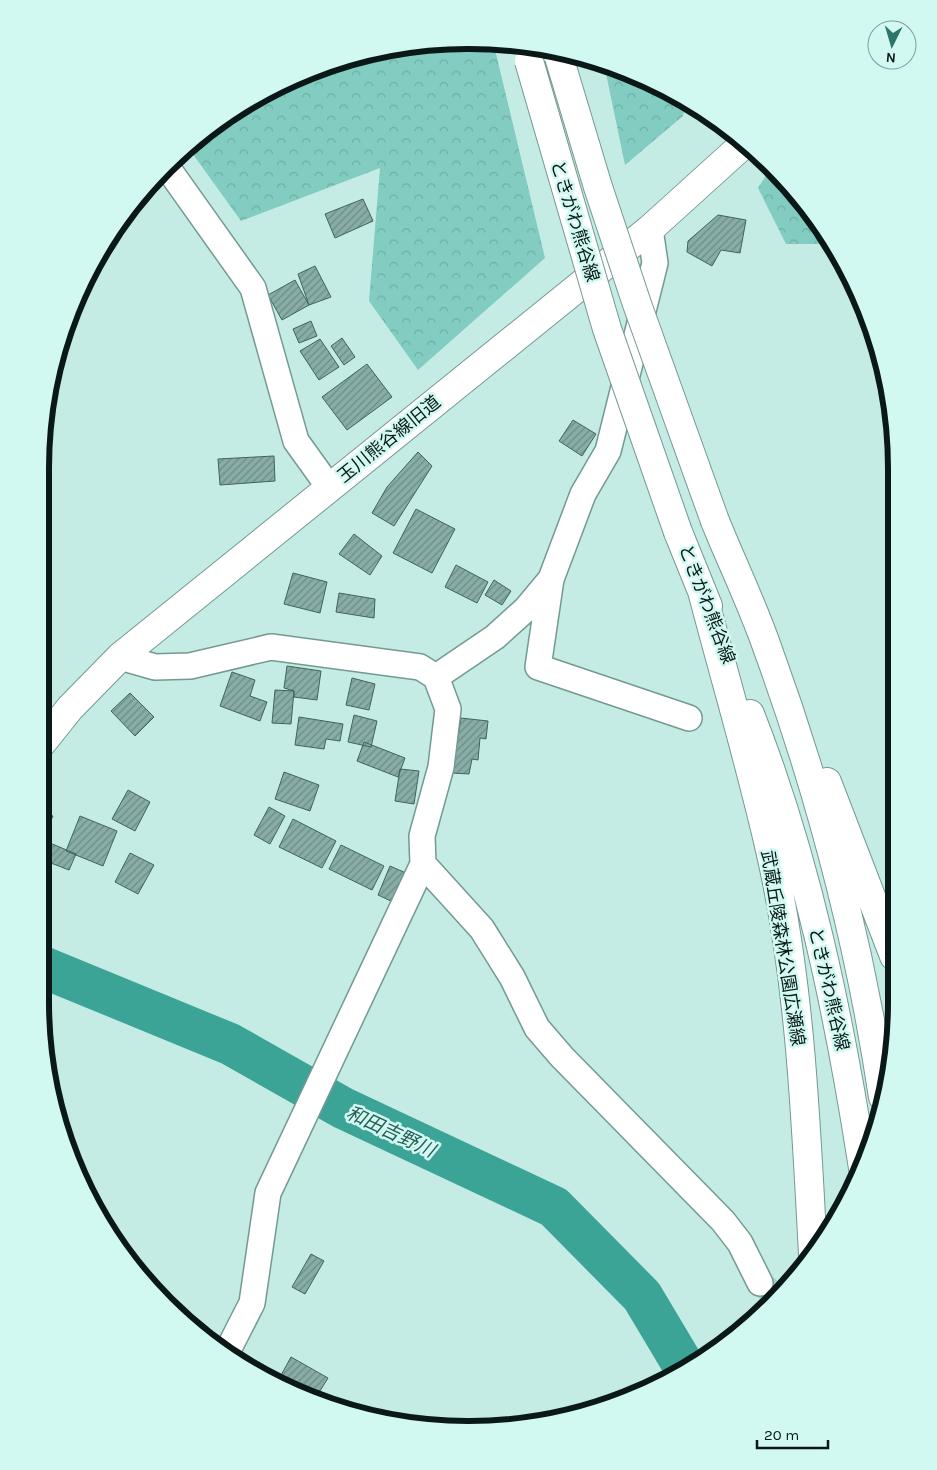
<svg xmlns="http://www.w3.org/2000/svg" width="937" height="1470" viewBox="0 0 937 1470" font-family="Karla,'Noto Sans JP',sans-serif">
<defs>
<pattern id="forest-crowns" width="20" height="18" patternUnits="userSpaceOnUse" patternTransform="scale(1.25)"><rect width="20" height="18" fill="#82ccc1"/><path d="M2 6a3 3 0 1 1 6 0M12 15a3 3 0 1 1 6 0" fill="none" stroke="#6fafa5"/></pattern>
<pattern id="building-hatch" width="6" height="6" patternUnits="userSpaceOnUse" patternTransform="scale(1.25)"><rect width="6" height="6" fill="#87ada6"/><path d="M-1 1l2-2M0 6l6-6M5 7l2-2" fill="none" stroke="#6d8c86"/></pattern>
</defs>
<rect width="100%" height="100%" fill="#c4ece5"/>
<path fill="url(#forest-crowns)" d="M493,41l52,217 -127,112 -49,-69 11,-133 -139,53 -54,-75 68,-49 76,-34 82,-19z
M604,64l54,20 29,18 -4,14 -58,49z
M771,168l20,18 39,58h-44l-28,-56z"/>
<g fill="none" stroke-linecap="round" stroke-linejoin="round">
<path stroke="#3ca497" stroke-width="42" d="M40,966l190,78 113,64 211,99 88,89 43,72"/>
</g>
<path fill="url(#building-hatch)" stroke="#40635e" d="M363,199l10,22 -38,17 -10,-24z
M718,215l28,5 -6,33 -19,-3 -9,16 -25,-14 1,-11z
M315,266l16,31 -22,8 -11,-31z
M295,280l14,25 -27,15 -14,-25z
M311,321l6,15 -18,7 -6,-14z
M342,338l13,19 -11,8 -13,-19z
M320,339l19,28 -20,13 -19,-29z
M367,364l25,33 -45,33 -25,-33z
M573,420l23,14 -14,22 -23,-15z
M418,452l14,14 -38,60 -22,-13 15,-26z
M274,456l1,25 -55,4 -2,-26z
M416,509l39,20 -23,44 -39,-20z
M354,534l28,22 -12,19 -31,-21z
M456,565l32,17 -11,21 -32,-16z
M293,573l34,9 -7,31 -36,-9z
M494,580l17,11 -9,14 -17,-10z
M339,593l36,6 -1,19 -38,-6z
M287,666l34,5 -4,29 -23,-3v-6l-10,-3z
M232,672l23,8 -5,16 17,6 -7,19 -40,-15z
M352,678l23,6 -6,26 -23,-5z
M275,690l19,1 -3,33 -19,-1z
M130,693l24,24 -19,19 -24,-25z
M354,715l23,6 -6,26 -23,-5z
M299,717l44,7 -3,17 -14,-2 -2,10 -29,-4z
M461,718l27,3 -2,18 -6,-1 -2,22 -6,-1 -3,15 -17,-1z
M364,742l41,16 -7,19 -41,-16z
M400,769l19,2 -5,33 -19,-3z
M284,772l35,13 -9,26 -35,-12z
M128,790l22,12 -15,29 -23,-12z
M269,807l16,9 -15,28 -16,-9z
M41,810l12,6 -12,25z
M80,816l37,15 -14,35 -37,-15z
M293,819l43,22 -14,27 -43,-21z
M50,843l26,11 -7,16 -26,-10z
M341,845l43,21 -12,24 -43,-21z
M130,853l24,12 -16,29 -23,-12z
M390,866l16,7 -13,29 -15,-7z
M311,1254l13,7 -19,33 -13,-7z
M291,1357l37,21 -13,21 -36,-20z"/>
<g fill="none" stroke-linecap="round" stroke-linejoin="round">
<path stroke="#a8ccc6" stroke-width="25" stroke-dasharray="25 12" stroke-linecap="butt" d="M760,1283l14,11"/>
<g stroke="#749993" stroke-width="28">
<path id="minor" d="M167,167l86,121 43,153 33,46
M551,579l-13,88 151,51
M120,657l35,10 35,-1 81,-19 149,20 16,10 12,32 -7,58 -19,69 1,28 -155,329 -16,110 -25,49
M436,677l59,-40 31,-28 25,-30 32,-85 25,-43 47,-188 -5,-34
M423,864l59,65 30,48 25,51 25,29 161,164 17,22 20,40"/>
</g>
<g stroke="#749993" stroke-width="30">
<path id="tertiary" d="M42,743l28,-35 50,-51 530,-428 95,-86"/>
</g>
<g stroke="#749993" stroke-width="30">
<path id="secondary" d="M715,521c17,42 37,83 52,126 53,145 93,297 116,450
M678,532l30,74
M702,591c24,92 52,184 72,277 27,126 32,258 39,386
M750,714c57,145 89,300 113,454
M827,782l67,174"/>
</g>
<use href="#minor" stroke="#fff" stroke-width="25"/>
<use href="#tertiary" stroke="#fff" stroke-width="28"/>
<use href="#secondary" stroke="#fff" stroke-width="28"/>
<g stroke="#749993" stroke-width="30" stroke-linecap="butt">
<path id="secondary-bridge" d="M559,57l39,130 39,117 78,217
M529,61l78,268 71,203"/>
</g>
<use href="#secondary-bridge" stroke="#fff" stroke-width="28"/>
</g>
<g text-anchor="middle" stroke-width="5" stroke-linejoin="round" paint-order="stroke">
<g font-size="18" fill="#0a1917" stroke="#d1f9f2">
<text transform="translate(575 221) rotate(73)" y="6">ときがわ熊谷線</text>
<text transform="translate(389 439) rotate(-39)" y="6">玉川熊谷線旧道</text>
<text transform="translate(707 604) rotate(69)" y="6">ときがわ熊谷線</text>
<text transform="translate(783 948) rotate(81)" y="6">武蔵丘陵森林公園広瀬線</text>
<text transform="translate(829 989) rotate(77)" y="6">ときがわ熊谷線</text>
</g>
<g font-size="19" font-style="italic" fill="#265e57" stroke="#d1f9f2">
<text transform="translate(391 1131) rotate(25)" y="7">和田吉野川</text>
</g>
</g>
<path d="M0 0H937V1470H0ZM468 49H469A419 419 0 0 1 888 468V1002A419 419 0 0 1 469 1421H468A419 419 0 0 1 49 1002V468A419 419 0 0 1 468 49Z" fill="#d1f9f2" fill-rule="evenodd"/>
<path fill="none" stroke="#0a1917" stroke-width="6" d="M468 49H469A419 419 0 0 1 888 468V1002A419 419 0 0 1 469 1421H468A419 419 0 0 1 49 1002V468A419 419 0 0 1 468 49Z"/>
<g transform="translate(892 45) rotate(185)"><circle r="24" fill="#d1f9f2" stroke="#819f9a"/>
<path d="M0-4L9 19L0 12L-9 19Z" fill="#2d746b"/>
<text y="-8" font-size="14" font-weight="bold" text-anchor="middle" fill="#0a1917">N</text>
</g>
<path d="M757 1440v8h71v-8" fill="none" stroke="#0a1917" stroke-width="2.5"/>
<text x="764" y="1440" font-size="15" fill="#0a1917" stroke="#d1f9f2" stroke-width="4" paint-order="stroke">20 m</text>
</svg>
